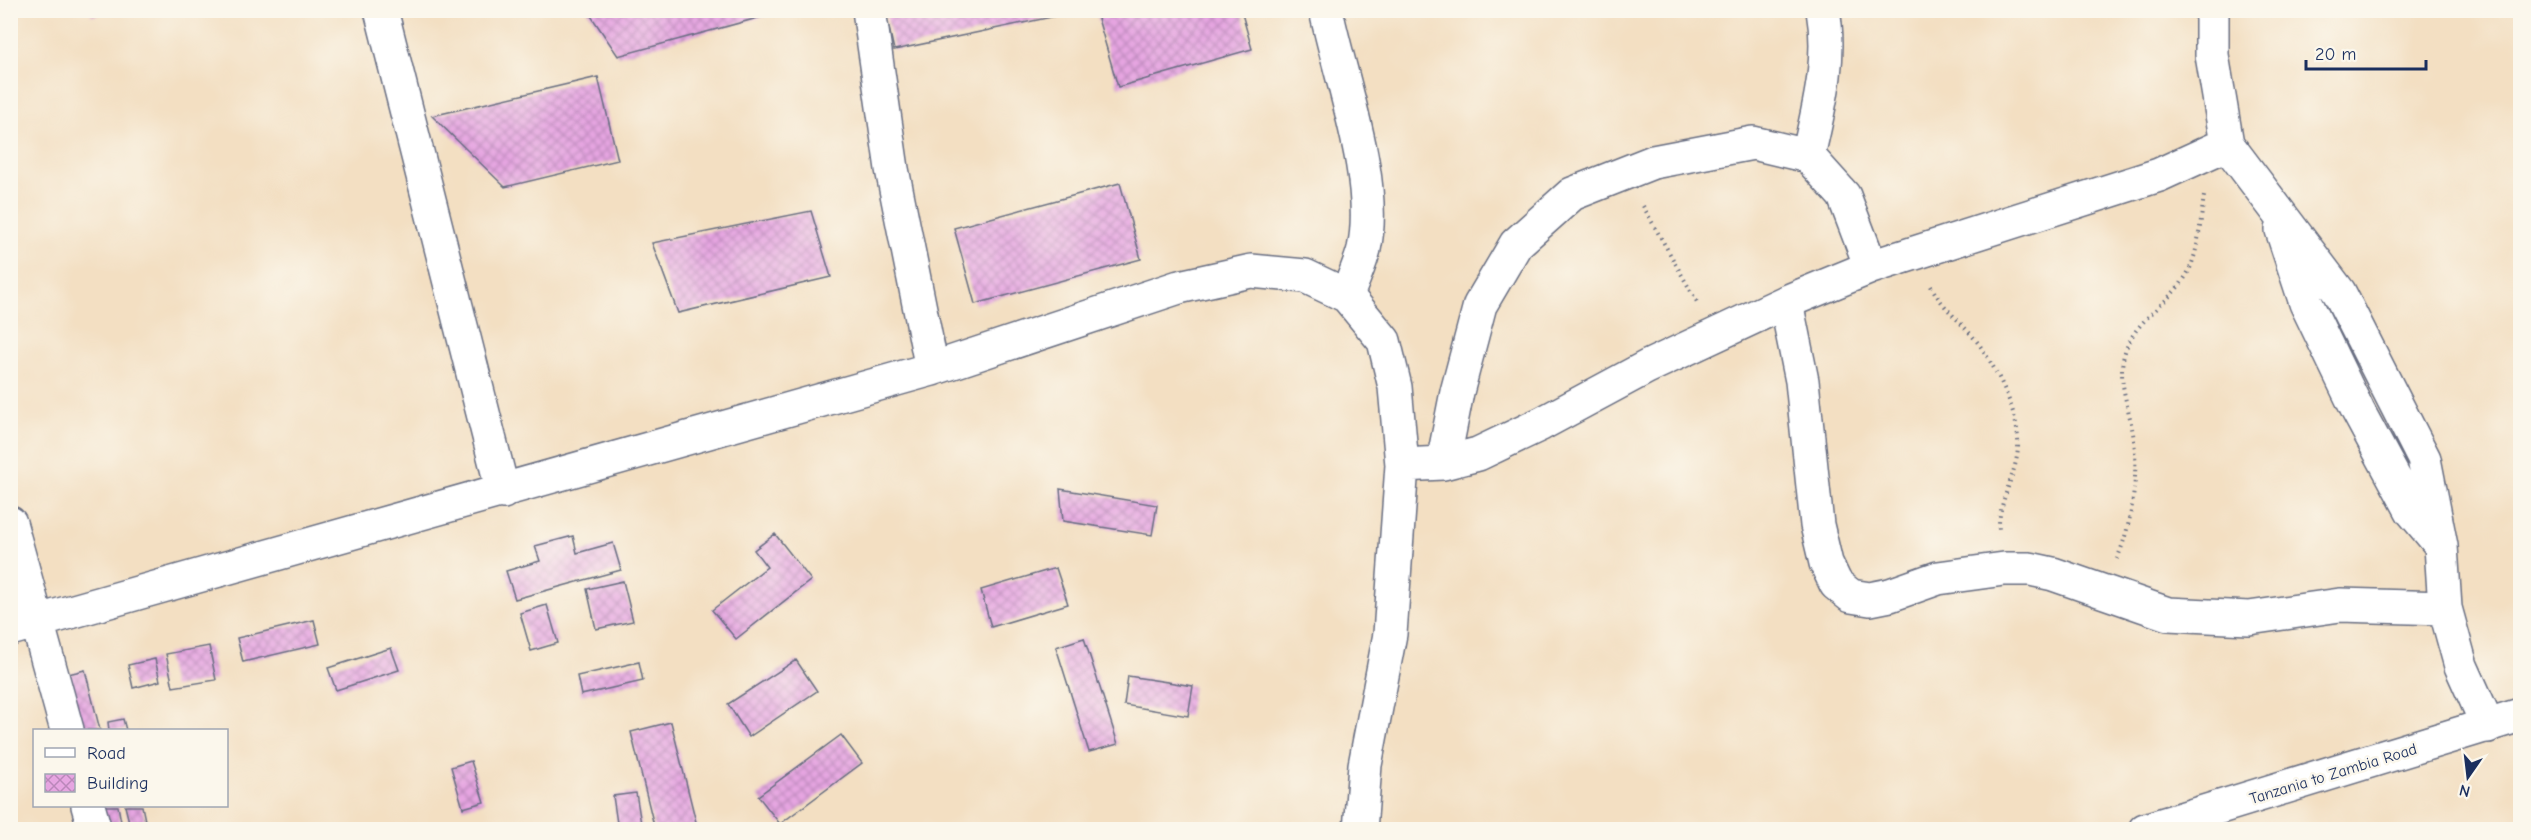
<svg xmlns="http://www.w3.org/2000/svg" width="2531" height="840" viewBox="0 0 2531 840" font-family="'Comic Neue',sans-serif">
<defs>
<pattern id="building-cross-hatch" width="8" height="8" patternUnits="userSpaceOnUse" patternTransform="scale(1.5)"><rect width="8" height="8" fill="#e6a5e1"/><path d="M0 0l8 8M0 8l8-8" fill="none" stroke="#ba87ba"/></pattern>
</defs>
<rect width="100%" height="100%" fill="#fbf7ec"/>
<filter id="ink" filterUnits="userSpaceOnUse"><feTurbulence type="fractalNoise" baseFrequency=".0167" numOctaves="2"/><feDisplacementMap in="SourceGraphic" scale="12" xChannelSelector="R" yChannelSelector="G"/><feConvolveMatrix kernelMatrix="1 2 1 2 8 2 1 2 1" color-interpolation-filters="sRGB"/></filter>
<filter id="wash" filterUnits="userSpaceOnUse"><feTurbulence type="fractalNoise" baseFrequency=".008" numOctaves="4" result="noise"/><feDisplacementMap in="SourceGraphic" scale="24" xChannelSelector="R" yChannelSelector="G"/><feGaussianBlur stdDeviation="1.35" result="paint"/><feColorMatrix in="noise" values="0 0 0 0 0 0 0 0 0 0 0 0 0 0 0 0 0 1.4 0 .05"/><feComposite in="paint" operator="in"/></filter>
<g filter="url(#wash)">
<rect width="100%" height="100%" fill="#f3dfc2"/>
<g id="blocks">
<path fill="url(#building-cross-hatch)" d="M90,10h18l1,1 -17,5z
M587,10h188l1,3 -158,43z
M885,10h175l1,5 -167,35z
M1112,10h129l11,39 -134,38 -21,-72z
M598,77l20,83 -113,27 -73,-71z
M1120,183l21,76 -166,45 -21,-76z
M811,211l20,66 -153,36 -26,-70z
M1060,489l97,16 -5,30 -89,-14z
M775,534l36,46 -75,59 -24,-29 55,-43 -13,-17z
M573,536l4,17 36,-10 8,27 -106,29 -9,-28 34,-10 -5,-15z
M1056,568l12,36 -77,23 -10,-37z
M623,581l10,40 -37,8 -9,-40z
M547,605l11,38 -27,8 -11,-38z
M314,620l6,24 -77,18 -6,-24z
M1084,638l34,106 -29,8 -33,-105z
M209,646l7,34 -43,7 -7,-33z
M391,648l8,22 -63,20 -8,-22z
M155,659l5,22 -27,7 -5,-23z
M796,660l21,31 -68,46 -21,-33z
M639,662l4,19 -62,14 -4,-19z
M85,670l15,60h-18l-14,-56z
M1128,676l65,10 -5,30 -64,-11z
M123,719l3,11h-17l-1,-8z
M671,722l27,108h-43l-24,-98z
M841,735l21,28 -82,61 -22,-28z
M471,761l13,41 -21,6 -12,-41z
M636,793l6,37h-24l-5,-34z
M97,806h21l4,21 -11,3z
M125,806h17l5,24h-16z"/>
</g>
</g>
<g filter="url(#ink)">
<use href="#blocks" fill-opacity="0" stroke="#676d81" stroke-width="1.5"/>
<g fill="none" stroke-linecap="round" stroke-linejoin="round">
<g stroke="#676d81" stroke-width="36">
<path id="minor" d="M381,10l122,482
M869,10l23,159 40,200
M1326,10c14,69 53,171 38,239 -4,16 -12,32 -17,47
M2212,10v45l15,89 112,148 85,167 17,87 4,62 16,58 27,60
M1808,156c11,-49 24,-96 15,-146
M2282,230l24,73 52,108 54,100 26,31
M1786,302l16,79 15,144 9,38 10,21 15,12 19,3 20,-4 48,-17 66,-9h26l23,5 115,40 81,4 91,-13 105,3
M1443,463l14,-71 23,-87 36,-61 56,-50 81,-32 100,-19 55,13 36,40 27,71
M1402,465l41,-2 35,-9 63,-30 106,-57 139,-65 85,-35 288,-92 68,-31
M10,523l57,207
M10,629l922,-260 247,-82 72,-16 54,5 42,20 37,45 11,46 7,78 -12,169 -25,131 -5,65
M88,806l7,24"/>
</g>
<g stroke="#676d81" stroke-width="36">
<path id="trunk" d="M2145,830l375,-115"/>
</g>
<path stroke="#676d81" stroke-width="4" stroke-dasharray="1.5 4.5" stroke-linecap="butt" d="M1643,206l54,96
M1931,286c13,25 37,41 52,64 17,26 37,66 35,98 -2,29 -21,55 -19,84
M2117,559c16,-37 23,-92 15,-131 -4,-22 -13,-46 -9,-68 7,-39 44,-53 63,-84 13,-22 14,-54 18,-80"/>
<use href="#minor" stroke="#fff" stroke-width="33"/>
<use href="#trunk" stroke="#fff" stroke-width="33"/>
</g>
</g>
<g text-anchor="middle" stroke-width="5" stroke-linejoin="round" paint-order="stroke">
<g font-size="16" fill="#1b2f5e" stroke="#fbf7ec">
<text transform="translate(2333 773) rotate(-17)" y="6">Tanzania to Zambia Road</text>
</g>
</g>
<rect width="2531" height="840" fill="none" stroke="#fbf7ec" stroke-width="36"/>
<rect x="33" y="729" width="195" height="78" fill="#fbf7ec" stroke="#a1a7b3" stroke-width="1.5"/>
<rect x="45" y="748" width="30" height="9" fill="#ffffff" stroke="#a1a7b3" stroke-width="1.5"/>
<text x="87" y="759" font-size="18" fill="#1b2f5e">Road</text>
<rect x="45" y="774" width="30" height="18" fill="url(#building-cross-hatch)" stroke="#a1a7b3" stroke-width="1.5"/>
<text x="87" y="789" font-size="18" fill="#1b2f5e">Building</text>
<g transform="translate(2468 777) rotate(194)" stroke="#fbf7ec" stroke-width="4.5" paint-order="stroke">
<path d="M0-4.5L10 22L0 15L-10 22Z" fill="#1b2f5e"/>
<text y="-9" font-size="16" font-weight="bold" text-anchor="middle" fill="#1b2f5e">N</text>
</g>
<path d="M2306 60v9h120v-9" fill="none" stroke="#1b2f5e" stroke-width="3"/>
<text x="2315" y="60" font-size="18" fill="#1b2f5e" stroke="#fbf7ec" stroke-width="4.5" paint-order="stroke">20 m</text>
</svg>
